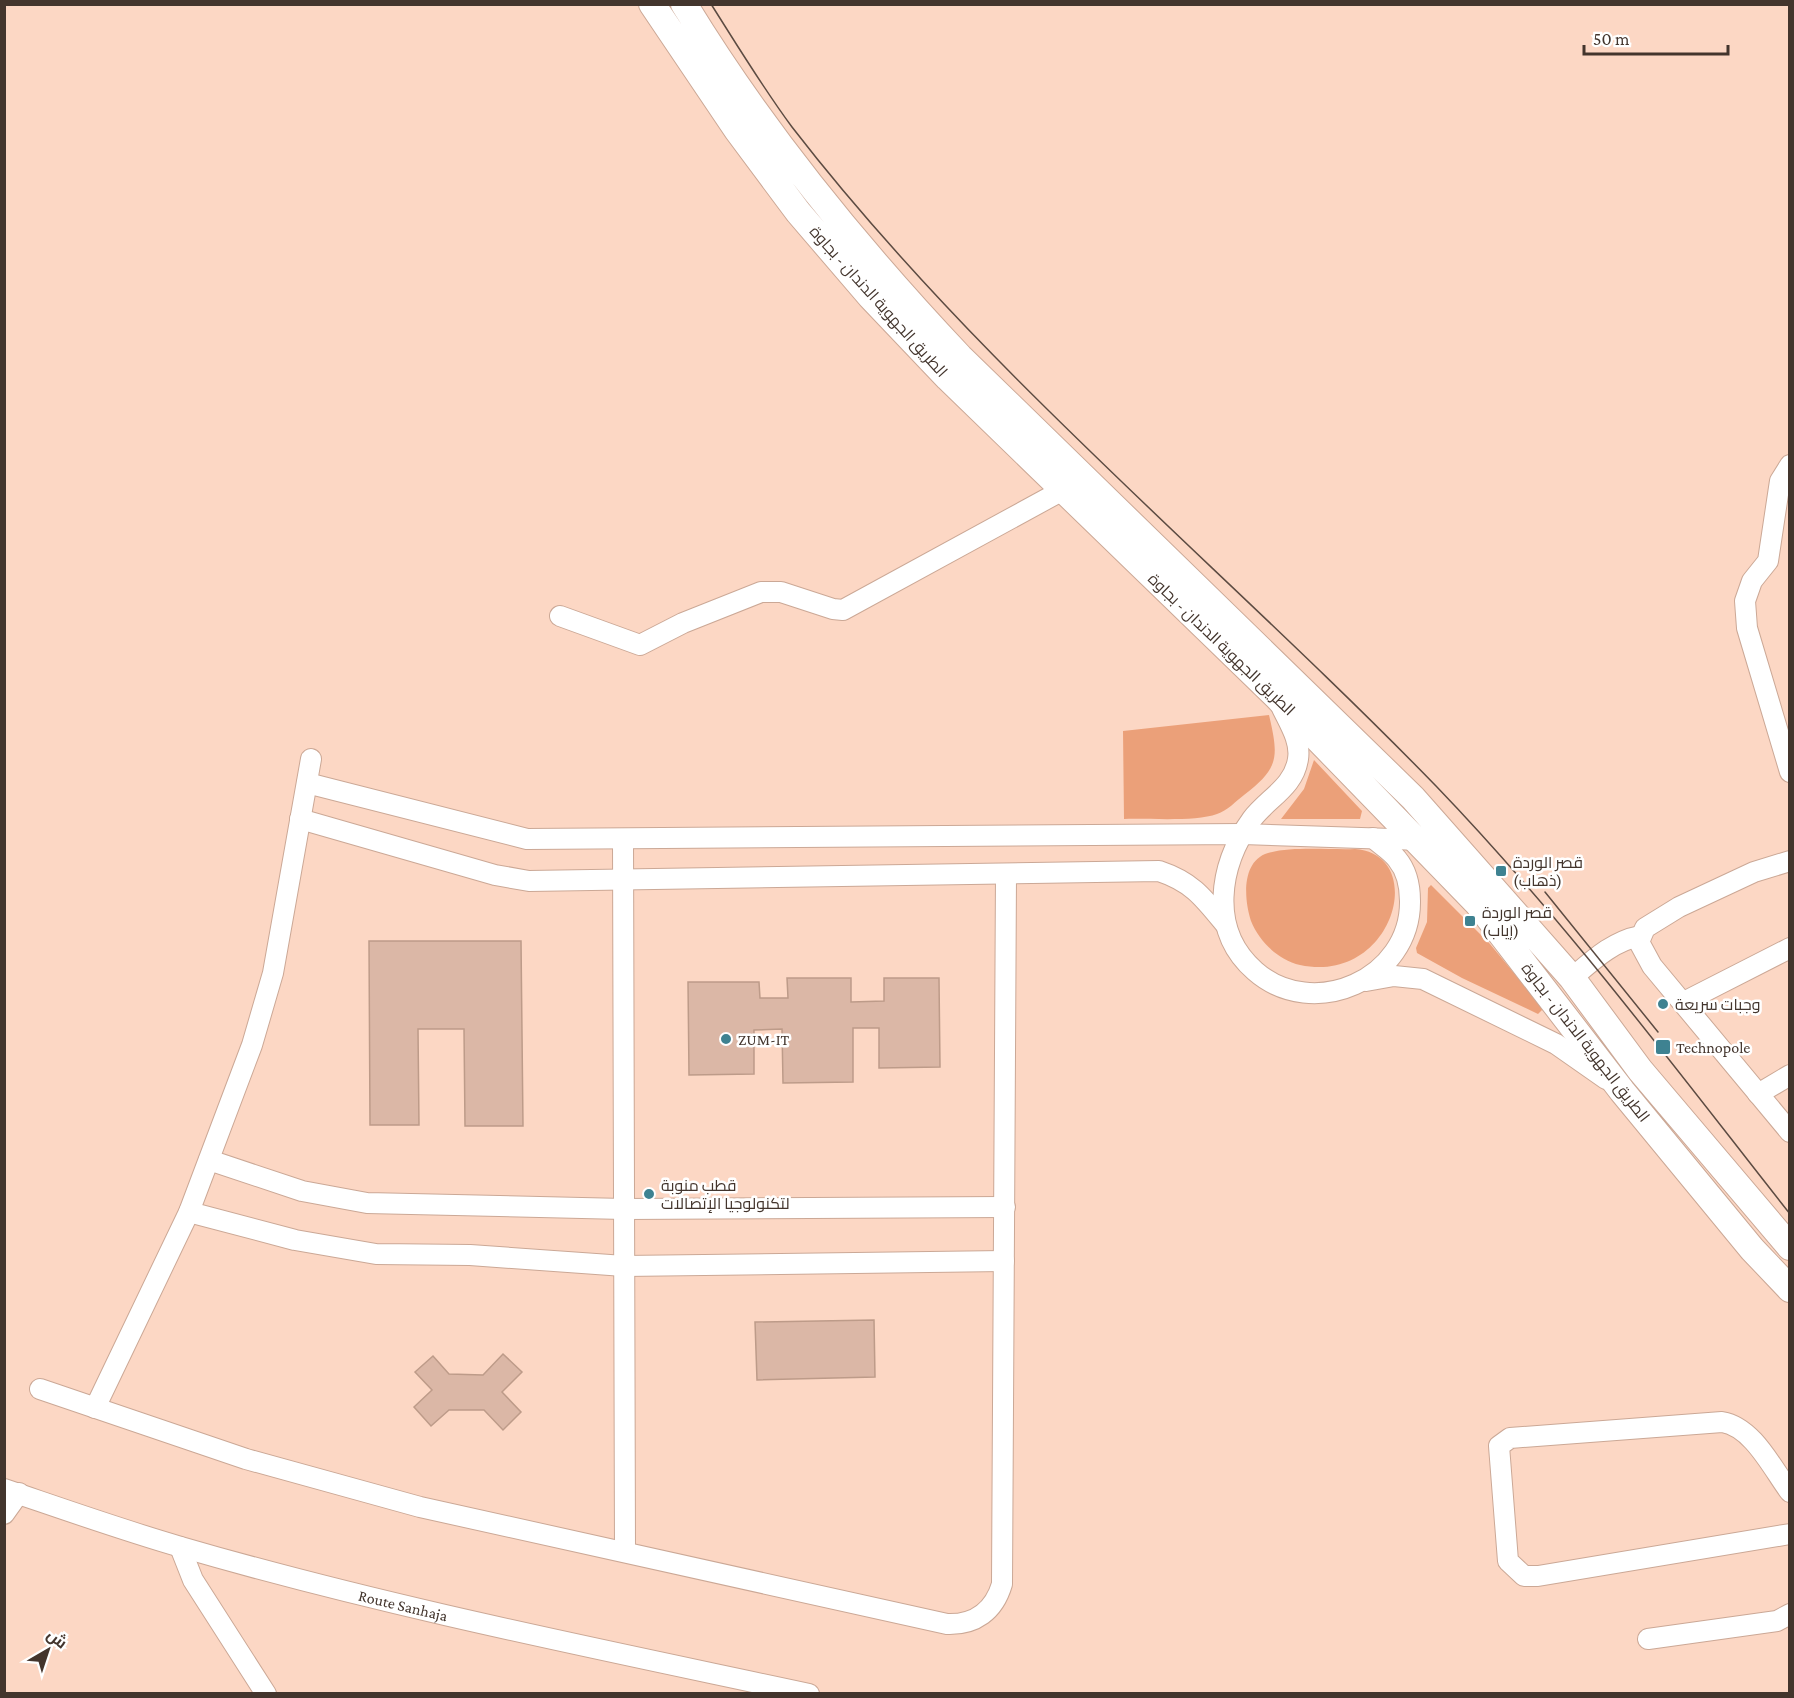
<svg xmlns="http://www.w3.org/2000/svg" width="1794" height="1698" viewBox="0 0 1794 1698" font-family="'Crimson Pro',Cairo,serif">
<rect width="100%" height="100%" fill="#fcd7c4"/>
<path fill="#eba079" d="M1269,715c10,43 10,53 -25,80 -8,6 -17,16 -27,19 -21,8 -69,4 -93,5l-1,-88z
M1314,760l48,51 -2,8h-79l23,-30z
M1355,849c74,5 39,136 -55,116 -22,-5 -41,-24 -49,-44 -7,-21 -10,-60 17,-68 24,-7 62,-3 87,-4z
M1431,885l59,59 51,62 1,4 -4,4 -76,-36 -45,-25 -1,-5 11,-26 1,-34z"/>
<path fill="#dbb7a6" stroke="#bd9b89" stroke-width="1.5" d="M369,941h152l2,185h-58l-1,-97h-46l1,96h-49z
M787,978h64v24l33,-1v-23h55l1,89 -61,1v-40h-26v54l-70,1 -1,-54 -28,1v44l-65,1 -1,-93h71l1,16h28z
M874,1320l1,57 -118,3 -2,-58z
M503,1354l19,18 -20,20 19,20 -18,18 -19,-20h-35l-18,16 -17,-19 18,-17 -17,-18 18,-16 16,18 34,1z"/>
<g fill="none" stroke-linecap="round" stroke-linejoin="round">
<g stroke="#cba896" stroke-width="22">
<g id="minor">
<path d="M1790,465l-10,16 -12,80 -16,20 -7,20 2,27 43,144"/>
<path d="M560,616l80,29 43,-22 78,-31h20l52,17 10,1 220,-120"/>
<path d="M1282,708c7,15 19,33 16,51 -4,28 -30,39 -46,60 -33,46 -44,111 3,152 58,51 156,8 155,-70 0,-15 -3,-30 -13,-42 -6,-8 -16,-14 -24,-21"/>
<path d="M307,783l220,56 716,-5 179,6"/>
<path d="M300,819l195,56 34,6 630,-10c33,11 44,26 66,53"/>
<path d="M623,840l2,712"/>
<path d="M1790,861l-36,11 -75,35 -34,21 -6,14 13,24 138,166"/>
<path d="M1572,978c21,-18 41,-37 68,-42"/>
<path d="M1366,981l28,-5 29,3 133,65 50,35"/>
<path d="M1684,1002l106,-54"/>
<path d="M1758,1094l32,-19"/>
<path d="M209,1160l93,31 65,12 257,6 381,-2"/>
<path d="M189,1212l106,28 81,14 94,1 154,11 380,-5"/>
<path d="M40,1389l206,70 174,48 527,117c28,1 47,-13 55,-40l4,-709"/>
<path d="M95,1408l94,-196 63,-167 21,-72 38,-214"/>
<path id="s1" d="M4,1489c59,20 118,41 177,58 206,60 418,102 628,147"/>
<path d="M1790,1492c-18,-24 -37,-65 -68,-70l-212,16 -11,8 9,115 16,15h14l252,-42"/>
<path d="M4,1514l15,-21"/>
<path d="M180,1547l13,33 73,114"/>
<path d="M1648,1639l129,-18 13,-7"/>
</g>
</g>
<g stroke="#cba896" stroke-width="28">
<path id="major" d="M652,4l85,126 61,82 72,84 78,82 329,319 201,207 144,187 130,158 38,40
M684,4c78,128 173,244 276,353l453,441 159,180 68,92 150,177"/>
</g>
<use href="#minor" stroke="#fff" stroke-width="20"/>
<use href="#major" stroke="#fff" stroke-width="26"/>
<path stroke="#5c4b42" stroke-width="1.5" d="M711,4c26,41 52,84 81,123 186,241 432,441 644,659 128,133 239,282 354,428
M1545,892l113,140"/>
</g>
<g fill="#3e8291" stroke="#fff" stroke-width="2">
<rect x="1495" y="865" width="12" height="12" rx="3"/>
<rect x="1464" y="915" width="12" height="12" rx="3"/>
<circle cx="1663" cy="1004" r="6"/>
<circle cx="726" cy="1039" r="6"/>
<rect x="1655" y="1039" width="16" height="16" rx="3"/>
<circle cx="649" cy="1194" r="6"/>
</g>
<g text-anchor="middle" stroke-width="5" stroke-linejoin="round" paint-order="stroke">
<g font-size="16" fill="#43352d" stroke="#fff">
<text transform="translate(879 301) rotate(48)" y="6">الطريق الجهوية الدندان - بجاوة</text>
<text transform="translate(1222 644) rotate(44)" y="6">الطريق الجهوية الدندان - بجاوة</text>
<text transform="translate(1586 1042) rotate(52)" y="6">الطريق الجهوية الدندان - بجاوة</text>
<text dy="6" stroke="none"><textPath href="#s1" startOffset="416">Route Sanhaja</textPath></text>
</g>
<g font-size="16" fill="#43352d" stroke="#fff" text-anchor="start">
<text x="1513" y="868">قصر الوردة<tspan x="1513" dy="18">(ذهاب)</tspan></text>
<text x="1482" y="918">قصر الوردة<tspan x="1482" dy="18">(إياب)</tspan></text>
<text x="1675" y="1010">وجبات سريعة</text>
<text x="738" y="1045">ZUM-IT</text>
<text x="1676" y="1053">Technopole</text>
<text x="661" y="1191">قطب منوبة<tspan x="661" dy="18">لتكنولوجيا الإتصالات</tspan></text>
</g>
</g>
<rect width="1794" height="1698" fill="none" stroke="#43352d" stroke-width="12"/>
<g transform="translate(48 1650) rotate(39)" stroke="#ffffff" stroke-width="4.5" paint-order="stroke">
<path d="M0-4.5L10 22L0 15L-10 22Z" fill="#43352d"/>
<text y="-9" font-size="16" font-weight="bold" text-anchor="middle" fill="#43352d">ش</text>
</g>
<path d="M1584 45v9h144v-9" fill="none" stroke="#43352d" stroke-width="3"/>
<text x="1593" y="45" font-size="18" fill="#43352d" stroke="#ffffff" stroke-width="4.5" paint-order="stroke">50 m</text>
</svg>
